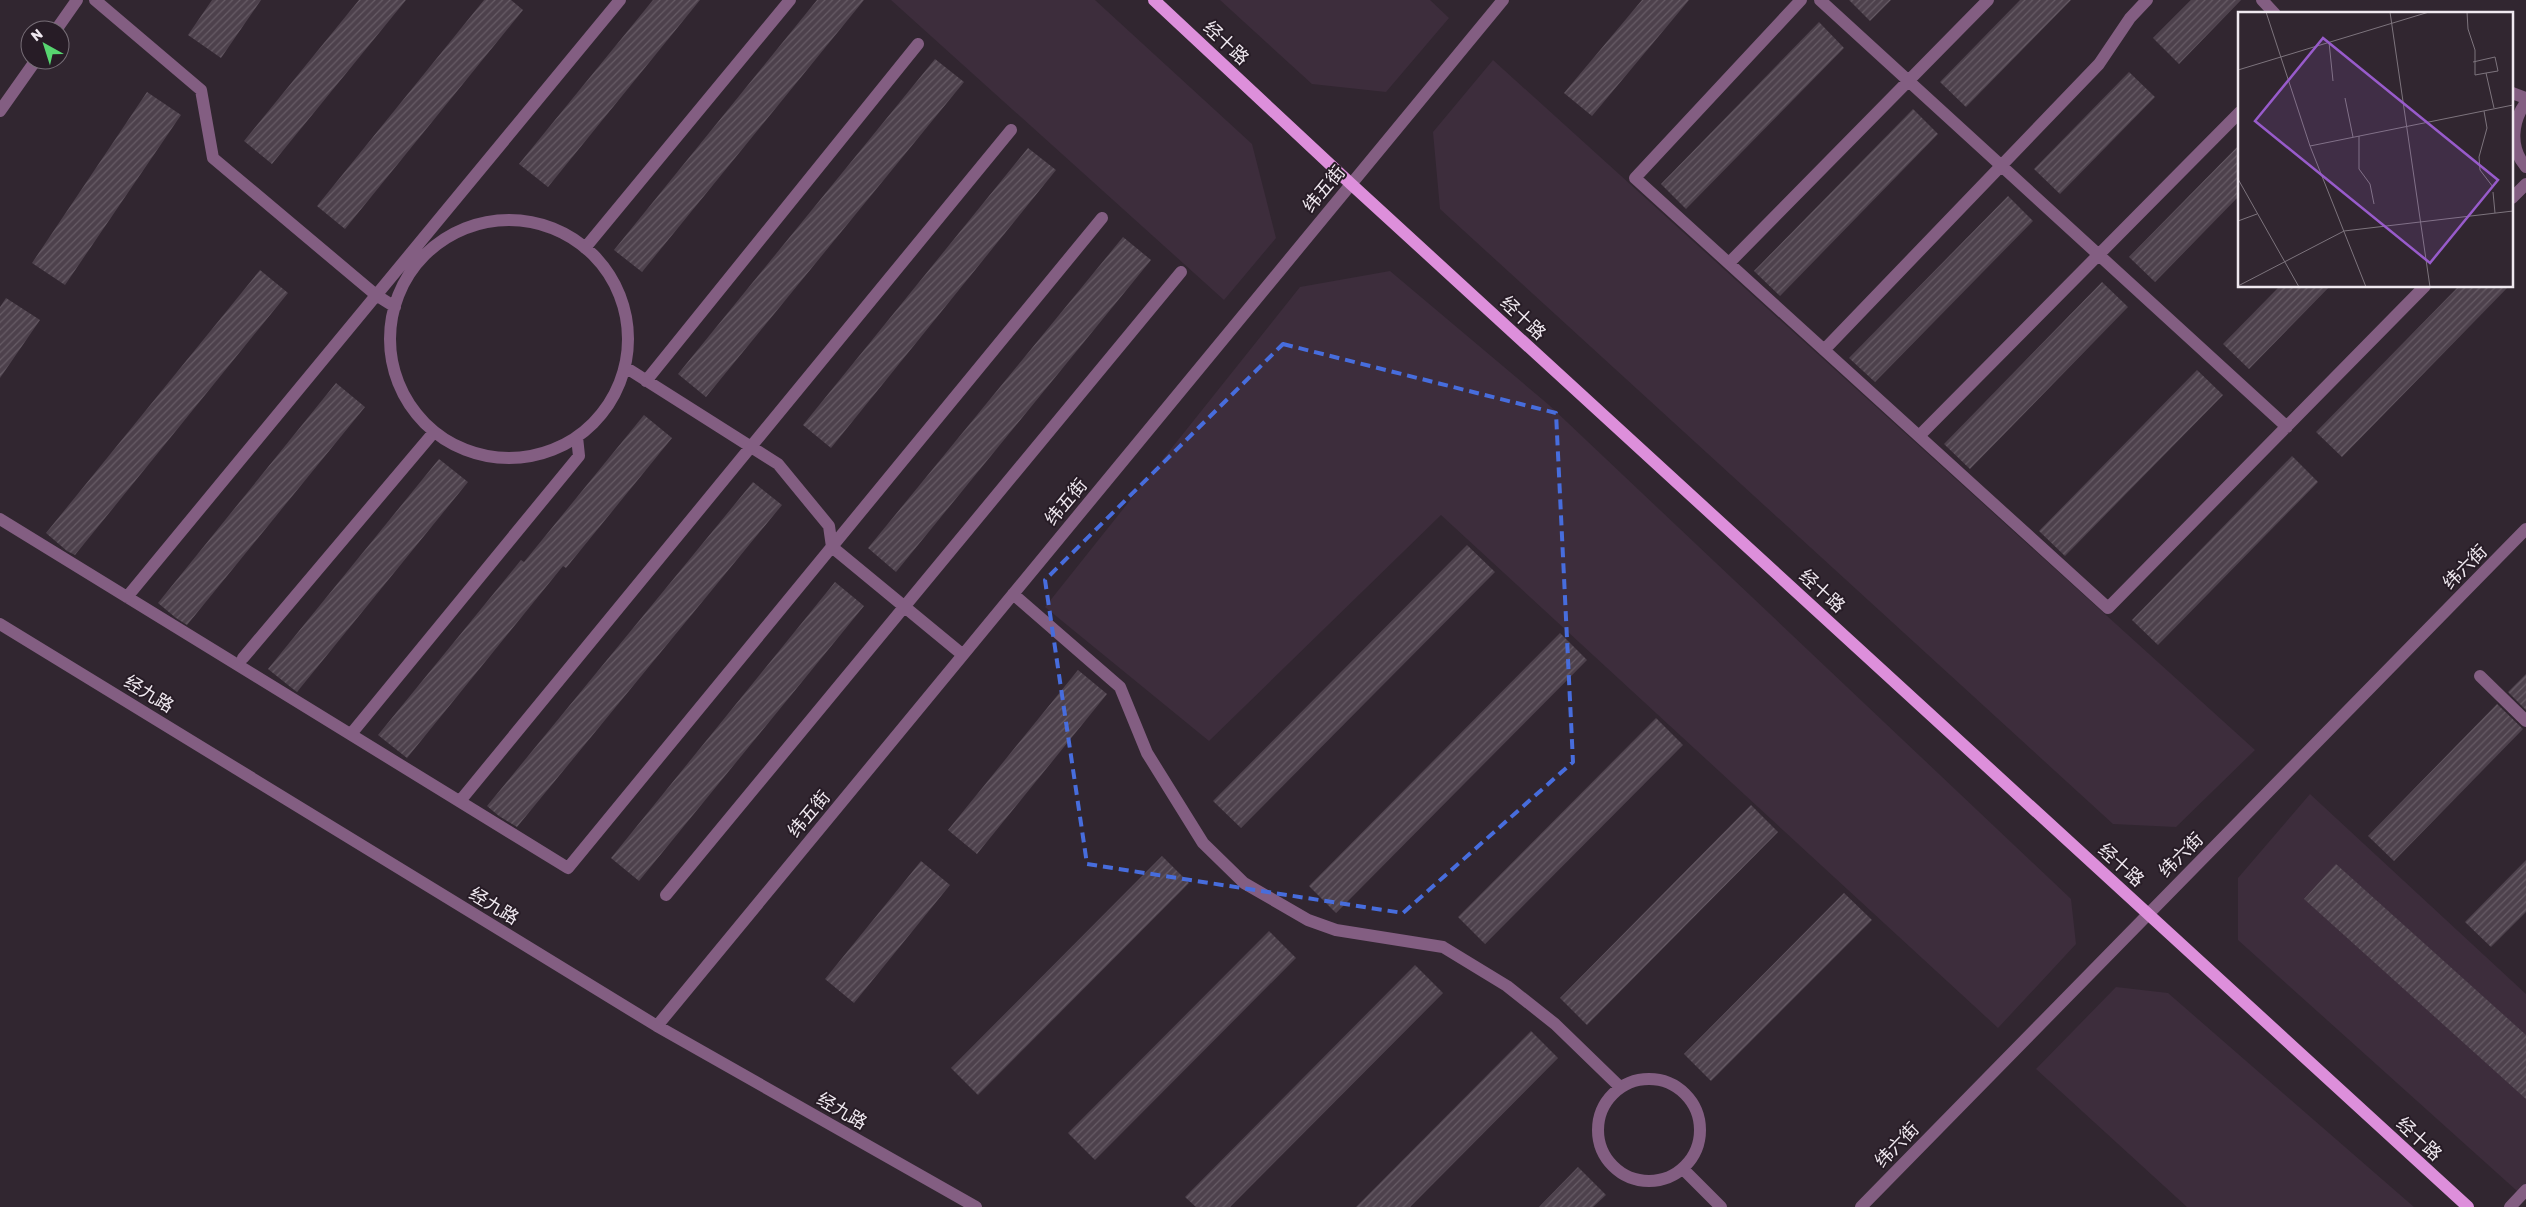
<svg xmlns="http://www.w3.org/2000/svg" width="2526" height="1207" viewBox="0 0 2526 1207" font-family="Rubik,'Noto Sans SC',sans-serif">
<defs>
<pattern id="building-hatch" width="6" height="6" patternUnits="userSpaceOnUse" patternTransform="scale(1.25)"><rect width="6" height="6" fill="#4d414c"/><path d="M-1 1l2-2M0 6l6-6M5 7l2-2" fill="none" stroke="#675c66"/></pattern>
</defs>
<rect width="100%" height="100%" fill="#312630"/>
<path fill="#3d2d3c" d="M891,0h204l157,144 24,94 -52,62z
M1220,0h210l19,18 -63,74 -74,-8z
M1493,60l762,690 -79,77 -63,-3 -673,-615 -7,-77z
M1390,271l159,134 522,494 5,45 -78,84 -557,-513 -232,226 -164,-134 255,-320z
M2310,794l216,200v205l-288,-259v-62z
M2116,987l52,6 246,214h-227l-151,-138z"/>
<path fill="url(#building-hatch)" d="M212,0h49l-40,58 -33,-23z
M359,0h47l-134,164 -28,-23z
M484,0h27l12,10 -178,219 -28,-23z
M653,0h47l-152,187 -29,-23z
M817,0h47l-222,272 -28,-22z
M1642,0h47l-97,116 -28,-23z
M1849,0h42l-21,21z
M2020,0h51l-105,107 -26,-25z
M2191,0h50l-62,64 -26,-26z
M1819,22l25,26 -158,161 -25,-25z
M935,59l29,23 -258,315 -28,-23z
M2129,72l26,25 -95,97 -26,-25z
M147,92l34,23 -116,170 -33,-22z
M1913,109l25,25 -158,162 -26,-25z
M2240,144v51l-85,87 -26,-25z
M1028,148l28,22 -225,278 -28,-23z
M2008,196l25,25 -158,161 -26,-24z
M1123,237l28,23 -255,312 -28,-24z
M260,270l28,23 -213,262 -8,-4 -21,-18z
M2102,282l26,25 -158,162 -26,-25z
M2280,286h50l-81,83 -26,-25z
M2459,286h50l-167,171 -26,-25z
M6,298l34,22 -40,58v-71z
M2197,370l26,25 -158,161 -26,-25z
M336,383l29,24 -178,218 -11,-7 -18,-15z
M644,415l28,23 -106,130 -3,-2 -156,192 -29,-23 143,-175 3,2z
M2292,456l26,26 -160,163 -26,-25z
M439,459l29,23 -171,210 -4,-3 -25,-20z
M753,482l29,23 -265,322 -18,-11 -12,-10z
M1467,545l28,27 -254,256 -28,-27z
M835,582l29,24 -225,275 -28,-23z
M1560,633l27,27 -251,253 -27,-27z
M1078,670l29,24 -130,160 -29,-24z
M2526,674v36l-18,-18z
M2497,704l26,25 -129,132 -26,-25z
M1656,718l27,27 -198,199 -27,-27z
M1751,805l27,27 -191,193 -27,-27z
M1162,856l27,27 -211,212 -27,-27z
M2526,860v52l-35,35 -26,-25z
M921,861l29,24 -96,118 -29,-24z
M2336,864l190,171v64l-222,-200z
M1844,893l28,27 -161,161 -27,-27z
M1269,931l27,27 -201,202 -27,-27z
M1415,965l28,28 -213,214h-34l-11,-10z
M1531,1031l27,27 -148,149h-54z
M1578,1167l28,28 -13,12h-54z"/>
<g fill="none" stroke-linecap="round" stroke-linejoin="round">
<path stroke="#835e82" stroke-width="12" d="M95,0l106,90 12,68 163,137 19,12
M1801,0l-166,178 473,430 317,-322
M1820,0l467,427
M2262,0l13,14
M56,30l21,-30
M2512,93l14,5
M2526,102c-14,20 -17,45 0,65
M0,111l36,-51
M2512,198l14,-14
M390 339a119 119 0 1 1 238 0a119 119 0 1 1-238 0Z
M585,248l205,-248
M1729,263l259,-263
M1824,350l275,-286 31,-46 17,-18
M625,367l153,97 51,62 3,21 131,108
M646,381l272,-337
M1919,436l321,-324
M0,519l568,349 534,-650
M1013,594l107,93 27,66 56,90 41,40 64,37 28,10 107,17 64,39 48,38 65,63
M127,597l493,-597
M0,624l657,402 319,181
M243,658l191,-226
M2480,676l46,45
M351,734l228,-278 -2,-19
M460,801l551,-671
M666,895l515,-623
M657,1026l846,-1026
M1598 1130a51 51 0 1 1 102 0a51 51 0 1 1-102 0Z
M1683,1169l38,38
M1861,1207l665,-678
M2510,1207l16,-17"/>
<path stroke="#dd8fdb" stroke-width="12" d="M1154,0l197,184 1117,1023"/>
</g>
<path fill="none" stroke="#476ddd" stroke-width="4" stroke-dasharray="10 6" stroke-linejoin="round" d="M1283,344l273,69 17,349 -170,151 -316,-49 -42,-284z"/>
<g text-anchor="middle" stroke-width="4" stroke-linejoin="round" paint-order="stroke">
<g font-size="18" fill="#f0e9f0" stroke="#271c26">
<text transform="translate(1226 43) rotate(43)" y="6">经十路</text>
<text transform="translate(1324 189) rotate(-50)" y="6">纬五街</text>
<text transform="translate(1523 318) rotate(43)" y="6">经十路</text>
<text transform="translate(1066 502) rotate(-50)" y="6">纬五街</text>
<text transform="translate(2465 567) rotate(-45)" y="6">纬六街</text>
<text transform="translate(1822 591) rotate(42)" y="6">经十路</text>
<text transform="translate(149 694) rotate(31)" y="6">经九路</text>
<text transform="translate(809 814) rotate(-50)" y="6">纬五街</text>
<text transform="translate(2181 855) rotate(-45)" y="6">纬六街</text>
<text transform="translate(2121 865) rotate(42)" y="6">经十路</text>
<text transform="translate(494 906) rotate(31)" y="6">经九路</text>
<text transform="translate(842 1111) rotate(30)" y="6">经九路</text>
<text transform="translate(2419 1139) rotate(43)" y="6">经十路</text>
<text transform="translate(1897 1145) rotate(-46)" y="6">纬六街</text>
</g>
</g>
<g transform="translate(2238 12)">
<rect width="275" height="275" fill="#312630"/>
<path fill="none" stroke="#7d747d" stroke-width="1" d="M28,0l44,134 56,141M152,0l40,275M229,0l1,17 7,21v25l11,-2 8,35M91,30l4,39M235,50l22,-5 3,14 -12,2M0,58l191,-58M107,86l8,39M246,99l3,17 -8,29 1,13 13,17M121,124v33l11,15 4,20M72,134l203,-41M0,167l61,108M255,180l2,21M0,209l19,-7M0,274l106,-55 169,-20"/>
<path fill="#985bcb" fill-opacity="0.15" stroke="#985bcb" stroke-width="2.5" d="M85,26l175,142 -68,83 -175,-142z"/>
<rect width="275" height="275" fill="none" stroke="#f0e9f0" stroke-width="2.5"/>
</g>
<g transform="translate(45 45) rotate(321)"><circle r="24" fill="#271c26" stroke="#776e77"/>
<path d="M0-4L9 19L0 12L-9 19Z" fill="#57d570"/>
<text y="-8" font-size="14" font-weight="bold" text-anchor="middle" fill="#f0e9f0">N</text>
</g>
</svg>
